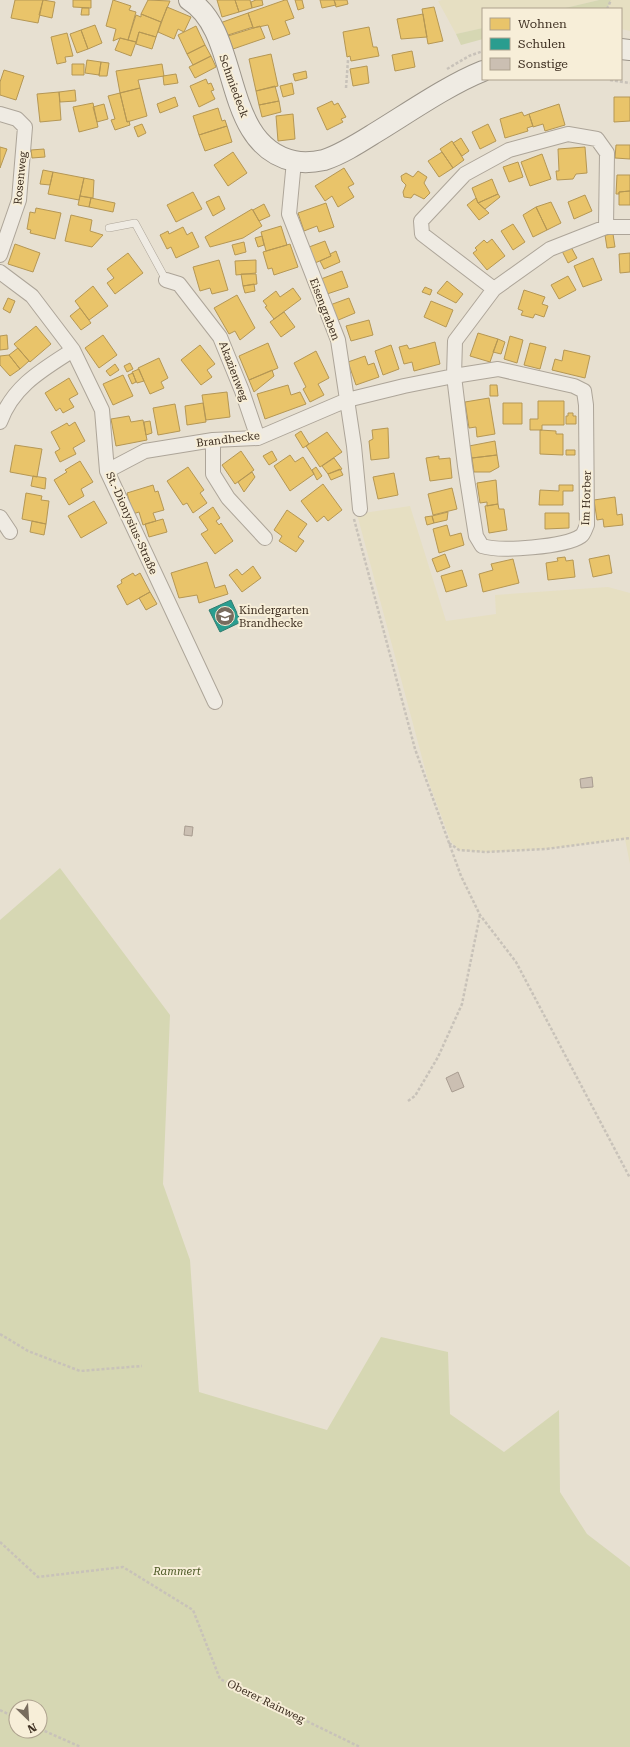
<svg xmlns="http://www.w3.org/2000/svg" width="630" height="1747" viewBox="0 0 630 1747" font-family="'Roboto Serif',serif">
<rect width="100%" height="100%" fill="#e7e0d1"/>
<path fill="#e6dfc2" d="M442,0h157l-38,9h-78v19l-27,6 -18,-33z
M611,0h19v31l-9,-2v-20h-14z
M410,506l36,115 50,-7 -1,-19 113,-8 22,6v271l-5,-25 -79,10 -60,3 -27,-2 -8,-8 -23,-62 -71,-266z"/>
<path fill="#d6d7b3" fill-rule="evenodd" d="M599,0h12l-4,9h-46z
M483,28v11l-22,6 -5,-11z
M60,868l110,147 -7,169 27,76 9,132 128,38 54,-93 67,15 2,62 54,38 55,-42 1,82 27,42 43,33v180h-630v-827zM16,1707h24v24h-24z"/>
<path fill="#e9c46a" stroke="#b59754" d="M15,0h28l-5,23 -27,-5z
M43,0l12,2 -3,16 -13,-3z
M73,0h18v8l-18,-1z
M113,0l18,6 -2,4 7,2 -8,28 -8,-2 -7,3 3,-12 -10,-3z
M148,0l22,1 -9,21 -20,-8z
M217,0h18l4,12 -17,5z
M235,0h15l2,8 -13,4z
M256,0h6l1,5 -11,3 -1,-6z
M285,0h2l7,18 -9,3 5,13 -17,6 -5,-15 -15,3 -5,-15z
M295,0h7l2,8 -6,2z
M320,0h14l2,5 -14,3z
M334,0h13l1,4 -12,3z
M167,7l24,10 -7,15 -6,-3 -4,10 -16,-7z
M434,7l9,34 -15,3 -6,-35z
M82,8h7v7h-8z
M248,13l5,14 -28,9 -5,-13z
M141,14l20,8 -5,15 -17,-5 -3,10 -8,-2 8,-25 5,2z
M423,14l4,23 -26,2 -4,-20z
M95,25l7,18 -14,6 -7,-19z
M196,26l9,19 -18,9 -9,-19z
M260,26l5,12 -32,11 -5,-13z
M369,27l4,20h4l2,9 -28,5 -1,-5 -3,1 -4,-25z
M81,30l7,19 -11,4 -7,-19z
M139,32l17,5 -4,12 -16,-5z
M67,33l6,23 -8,1 1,5 -9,2 -6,-27z
M120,38l16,4 -5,14 -16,-6z
M205,45l6,11 -18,9 -6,-11z
M412,51l3,16 -20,4 -3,-16z
M271,54l7,32 -22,5 -7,-32z
M211,56l5,11 -21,11 -6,-11z
M87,60l14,2 -2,13 -14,-2z
M101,62l8,1 -2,13h-8z
M72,64h12v11h-12z
M162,64l2,12 -26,4 2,8 -20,5 -4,-22z
M367,66l2,17 -16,3 -3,-17z
M4,70l20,6 -8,24 -16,-5v-13z
M306,71l1,7 -12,3 -2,-7z
M176,74l2,9 -14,2 -1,-9z
M206,79l2,5 3,-1 3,7 -3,1 4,8 -16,8 -9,-21z
M292,83l2,11 -11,3 -3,-11z
M275,86l4,15 -20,4 -3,-14z
M140,88l7,28 -20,6 -7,-29z
M75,90l1,11 -16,1 -1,-10z
M59,92l2,28 -21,2 -3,-28z
M120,93l7,29 2,-1 1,4 -15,5 -4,-10 4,-1 -7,-23z
M175,97l3,9 -18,7 -3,-9z
M614,97h16v24l-16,1z
M279,101l2,11 -19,5 -3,-12z
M332,101l2,4 4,-2 8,14 -5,2 2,3 -16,8 -10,-22z
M93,103l5,24 -19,5 -6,-25z
M104,104l4,15 -11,3 -4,-15z
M559,104l6,21 -20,6 -2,-7 -10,3 -4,-13z
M218,108l4,13 3,-1 2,6 -28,9 -6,-19z
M522,112l2,4 5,-2 4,12 -6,2 1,3 -23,7 -5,-19z
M293,114l2,25 -17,2 -2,-25z
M142,124l4,9 -8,4 -4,-10z
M488,124l8,17 -16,8 -8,-17z
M227,126l5,16 -27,9 -6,-16z
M461,138l8,13 -7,5 -9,-13z
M452,141l12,19 -11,8 -13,-19z
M616,145h14v14l-15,-1z
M0,147l7,2 -7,19z
M585,147l2,26 -11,1 -3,5 -16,1 -1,-9h3l-1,-22z
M44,149l1,8 -13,1 -1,-8z
M233,152l14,21 -19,13 -14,-21z
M442,152l11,16 -14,9 -11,-16z
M542,154l9,25 -21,7 -9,-24z
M518,162l5,15 -14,5 -6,-15z
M344,168l10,16 -6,3 6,10 -16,10 -6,-11 -7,5 -10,-15z
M43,170l10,2 -3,13 -10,-1z
M418,171l9,6 -3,6 6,10 -6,6 -10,-5 -3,4 -7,-1 -1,-5 3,-7 -4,-4 -1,-5 5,-3 7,4z
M53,172l31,6 -5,22 -31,-6z
M617,175h13v16l-11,1v2h-3z
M84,178l10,2 -1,18 -13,-2z
M492,179l6,15 -20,9 -6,-15z
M630,191v14h-11v-13z
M193,192l9,17 -26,13 -9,-17z
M498,194l2,3 -15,12 -7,-6z
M585,195l7,16 -18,8 -6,-17z
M80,196l11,2 -2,9 -11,-2z
M219,196l6,13 -12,7 -7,-14z
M91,198l24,5 -2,9 -24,-5z
M476,198l2,5 11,10 -10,7 -12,-15z
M551,202l10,21 -14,7 -11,-23z
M326,203l8,24 -15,5 -2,-6 -13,5 -6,-18z
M264,204l6,12 -11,5 -6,-11z
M536,207l11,23 -14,7 -10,-22z
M36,208l25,5 -6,26 -25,-6 1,-3 -4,-1 3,-17 5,1z
M252,209l10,17 -19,12 -33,9 -5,-10z
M71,215l21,5 -2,11 13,4 -11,12 -27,-6z
M513,224l12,18 -12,8 -12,-19z
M281,226l6,19 -21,6 -5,-19z
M183,227l4,8 5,-3 7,15 -23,11 -5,-11 -4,2 -7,-14 8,-4 1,3z
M613,234l2,13 -8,1 -2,-13z
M262,236l2,9 -6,2 -3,-9z
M492,239l13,17 -18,14 -14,-17 4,-3 -2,-2 9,-8 3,3z
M325,241l6,15 -16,7 -6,-16z
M244,242l2,10 -11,3 -3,-10z
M15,244l25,9 -7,19 -25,-8z
M290,244l8,23 -24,8 -2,-7 -4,1 -5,-17z
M571,247l6,11 -9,5 -6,-12z
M336,251l4,11 -16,7 -4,-8 11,-5 -1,-2z
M128,253l15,20 -28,21 -8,-11 7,-5 -7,-9z
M630,253v19l-10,1 -1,-19z
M593,258l9,22 -19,7 -9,-21z
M219,260l9,30 -16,4 -2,-6 -10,3 -7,-24z
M256,260v13l-20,2 -1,-14z
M342,271l6,16 -21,7 -6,-15z
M241,274h15l1,10 -14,2z
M568,276l8,14 -17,9 -8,-14z
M447,281l16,13 -7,9 -19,-10z
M254,284l1,7 -10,2 -2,-7z
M93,286l15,20 -19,14 -14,-19z
M425,287l7,3 -2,5 -8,-3z
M293,288l8,11 -27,20 -9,-12 2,-1 -4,-5 13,-10 4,6z
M524,290l21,7 -3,7 6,2 -4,11 -9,-3 -2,4 -12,-3 2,-4 -5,-2z
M237,295l18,33 -15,12 -5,-9 -6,3 -15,-26z
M8,298l7,3 -5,12 -7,-4z
M349,298l6,15 -19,8 -6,-16z
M431,301l22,9 -7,17 -22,-10z
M80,308l11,15 -10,7 -11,-14z
M284,312l11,15 -14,10 -11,-15z
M369,320l4,15 -22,6 -5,-15z
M36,326l15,18 -21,18 -16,-18z
M478,333l20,6 -8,23 -20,-6z
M7,335l1,14 -8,1v-14z
M103,335l14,20 -18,13 -14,-20z
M510,336l13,4 -6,23 -13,-4z
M498,339l7,3 -4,12 -8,-2z
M435,342l5,22 -26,7 -2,-9 -8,2 -5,-17 8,-2 2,4z
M268,343l10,25 -29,12 -10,-24z
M530,343l16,4 -6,22 -16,-4z
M200,345l15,19 -8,6 5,7 -11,8 -20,-25z
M391,345l8,24 -16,6 -8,-24z
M18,348l11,13 -9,8 -11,-14z
M564,350l26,6 -5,22 -33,-8 3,-11 7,2z
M316,351l13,27 -11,6 6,11 -14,7 -7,-13 3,-2 -12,-24z
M9,355l11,14 -10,7 -10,-11v-9z
M365,356l3,9 6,-2 5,14 -23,8 -8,-23z
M159,358l9,20 -7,4 3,6 -14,6 -12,-26z
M130,363l3,6 -6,3 -3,-6z
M115,364l4,6 -9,6 -4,-5z
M139,369l5,12 -7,2 -5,-11z
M272,370l2,6 -20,16 -5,-12z
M133,373l3,9 -4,2 -4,-9z
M123,375l10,21 -20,9 -10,-21z
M69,378l9,16 -9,5 5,8 -11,6 -3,-5 -4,3 -11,-18z
M288,385l3,10 9,-3 6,12 -41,15 -8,-25z
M490,385h7l1,11h-8z
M227,392l3,25 -24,3 -4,-25z
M489,398l6,36 -18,3 -1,-10 -7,1 -4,-26z
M538,401h26v24h-22v5h-12v-11h8z
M203,403l3,19 -19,3 -2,-19z
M503,403h19v21h-19z
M175,404l5,27 -22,4 -5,-27z
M568,413h5v3h3v8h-10v-8h2z
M129,416l2,6 12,-2 4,20 -31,6 -5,-27z
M150,421l2,12 -6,2 -2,-13z
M75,422l10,19 -12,7 3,6 -16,8 -5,-10 5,-3 -9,-17 16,-9 2,3z
M388,428l1,30 -18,2 -2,-19 4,-2 -1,-9z
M540,430l16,1v3h7v21l-23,-1z
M301,431l8,13 -6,4 -8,-13z
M327,432l15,20 -22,15 -14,-21z
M495,441l2,14 -25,3 -3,-12z
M15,445l27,4 -5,28 -27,-5z
M566,450h9v5h-9z
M241,451l13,19 -19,14 -13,-19z
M272,451l5,9 -8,5 -6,-9z
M290,455l5,7 8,-5 11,17 -24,17 -16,-25z
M497,455l2,12 -9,5h-16l-2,-14z
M439,456v3l11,-1 2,20 -22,3 -4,-23z
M334,458l8,11 -14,5 -6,-8z
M80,461l13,21 -12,7 3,7 -15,9 -15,-25 13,-8 -2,-2z
M188,467l16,23 -4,3 7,10 -14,10 -6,-10 -4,2 -16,-24z
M316,467l6,9 -5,4 -5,-10z
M340,469l3,6 -12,5 -3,-6z
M252,472l3,5 -11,15 -6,-10z
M394,473l4,22 -20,4 -5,-22z
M33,476l13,2 -1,11 -14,-3z
M496,480l2,24 -11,2v-4l-7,1 -3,-20z
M323,484l19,26 -14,11 -4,-5 -7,6 -16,-21z
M153,485l2,7 3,-1 6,19 -11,3 3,8 -13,4 -4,-13 -6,2 -6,-21z
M559,485h14v6h-10v14h-24l1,-15 19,1z
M452,488l5,21 -24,6 -5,-21z
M26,493l16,3 -1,4 8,1 -3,23 -24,-5z
M615,497l2,18 5,-1 1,11 -19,2 -1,-8 -6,1 -3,-20z
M94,501l13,22 -26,15 -13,-22z
M498,504l1,5h5l3,21 -18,3 -4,-27z
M213,507l7,11 -4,3 3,4 2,-2 12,18 -18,13 -14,-20 7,-4 -9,-13z
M287,510l20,14 -9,13 6,4 -8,11 -17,-11 3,-5 -8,-6z
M448,512l-1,8 -13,3 -2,-7z
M545,513h24v15l-24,1z
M432,516l2,7 -7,2 -2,-8z
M163,519l4,13 -18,5 -4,-13z
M32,521l14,3 -2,11 -14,-3z
M447,525l3,11 11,-3 3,12 -25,8 -6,-24z
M445,554l5,13 -13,5 -5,-13z
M609,555l3,18 -19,4 -4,-18z
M565,557l1,4 7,-1 2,17 -27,3 -2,-17 12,-2 -1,-3z
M513,559l6,24 -36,9 -4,-18 14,-4 -2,-6z
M207,562l8,26 10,-3 3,9 -29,9 -2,-8 -18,3 -8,-25z
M253,566l8,12 -19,14 -13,-17 8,-6 5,6z
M462,570l5,16 -21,6 -5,-16z
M133,573l2,3 5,-3 10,19 -23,13 -10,-19 5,-3 -1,-3z
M150,592l7,12 -11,6 -7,-12z"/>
<path fill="#2a9d8f" stroke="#307c6e" d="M231,600l10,22 -21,10 -11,-22z"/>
<path fill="#cbbfb2" stroke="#a89c90" d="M592,777l1,10 -12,1 -1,-9z
M185,826l8,1 -1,9 -8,-1z
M458,1072l6,15 -12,5 -6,-14z"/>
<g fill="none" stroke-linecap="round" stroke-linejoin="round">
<g stroke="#ada599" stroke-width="8">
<path id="lane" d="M109,228l26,-5 31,57"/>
</g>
<g stroke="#ada599" stroke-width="16">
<path id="street" d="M0,114l17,5 8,8 -6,73 -19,55
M294,161l-5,53 49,126 16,106 6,63
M0,272l32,24 41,54 29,60 5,61 108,231
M166,280l13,4 41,53 22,54 16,47
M494,289l-72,-55 -1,-13 44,-47 44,-24 59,-16 29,5 10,14 -1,74
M0,422c13,-36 42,-52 73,-72
M213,440v34l15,24 37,40
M107,471l38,-20 68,-11 45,-2 89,-38 57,-14 50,-10 44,-7 76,17 10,5 2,14 1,120c-2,4 -3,9 -6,11 -16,11 -81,16 -99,10l-6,-10 -11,-70 -11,-90 1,-35 39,-52 56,-40 56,-22h24
M0,517l10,15"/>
</g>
<g stroke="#9c958a" stroke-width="22">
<path id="secondary" d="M189,0c53,32 31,145 105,161 9,2 21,1 30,-1 18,-6 35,-17 51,-27 33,-20 73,-48 108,-62
M621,49l9,1"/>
</g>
<path stroke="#c8c2b9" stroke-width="2.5" stroke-dasharray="3 2" stroke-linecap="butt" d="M607,9l4,-9
M447,69l22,-13 14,-5
M610,80l20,3
M346,88l2,-28
M354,519l61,230 46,127 19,39 36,47 114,216
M449,843l10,7 27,2 60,-3 84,-11
M408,1101l7,-5 23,-39 24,-53 18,-89
M0,1334l28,17 52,20 62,-5
M0,1542l38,35 85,-10 70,43 27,69 140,68
M0,1710l16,8
M40,1729l41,18"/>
<use href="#lane" stroke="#efebe3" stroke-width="7"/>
<use href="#street" stroke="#efebe3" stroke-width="14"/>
<use href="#secondary" stroke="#efebe3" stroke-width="20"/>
</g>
<defs>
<g id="school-disc" transform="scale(1)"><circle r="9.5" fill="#786c5e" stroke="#f7eed8"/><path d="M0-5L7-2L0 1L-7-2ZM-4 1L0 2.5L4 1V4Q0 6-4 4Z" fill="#fff"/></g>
</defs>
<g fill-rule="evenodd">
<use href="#school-disc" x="225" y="616"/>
</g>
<g text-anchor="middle" stroke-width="4" stroke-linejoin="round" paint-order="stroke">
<g font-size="11" fill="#3d2e20" stroke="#f7eed8">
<text transform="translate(234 86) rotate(70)" y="4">Schmiedeck</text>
<text transform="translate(20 178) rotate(-84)" y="4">Rosenweg</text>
<text transform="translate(325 309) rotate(69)" y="4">Eisengraben</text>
<text transform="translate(234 371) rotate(69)" y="4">Akazienweg</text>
<text transform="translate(228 439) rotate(-7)" y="4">Brandhecke</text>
<text transform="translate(586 498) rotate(-88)" y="4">Im Horber</text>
<text transform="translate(132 523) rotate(66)" y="4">St.-Dionysius-Straße</text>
<text transform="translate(266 1701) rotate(26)" y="4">Oberer Rainweg</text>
</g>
<g font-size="11" fill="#3d2e20" stroke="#f7eed8" text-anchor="start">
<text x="239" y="614">Kindergarten<tspan x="239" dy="13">Brandhecke</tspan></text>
</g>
<g font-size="11" font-style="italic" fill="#4d5a26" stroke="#f7eed8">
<text x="177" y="1575">Rammert</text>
</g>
</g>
<rect x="482" y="8" width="140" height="72" fill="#f7eed8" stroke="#ada18e"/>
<rect x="490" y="18" width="20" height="12" fill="#e9c46a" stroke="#ada18e"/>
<text x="518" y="28" font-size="12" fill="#3d2e20">Wohnen</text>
<rect x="490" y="38" width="20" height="12" fill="#2a9d8f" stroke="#ada18e"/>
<text x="518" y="48" font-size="12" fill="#3d2e20">Schulen</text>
<rect x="490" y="58" width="20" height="12" fill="#cbbfb2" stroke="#ada18e"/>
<text x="518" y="68" font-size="12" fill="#3d2e20">Sonstige</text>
<g transform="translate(28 1719) rotate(155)"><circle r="19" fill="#f7eed8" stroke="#ada18e"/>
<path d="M0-3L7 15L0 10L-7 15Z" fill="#786c5e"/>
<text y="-6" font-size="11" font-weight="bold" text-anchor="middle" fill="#3d2e20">N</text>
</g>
</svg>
